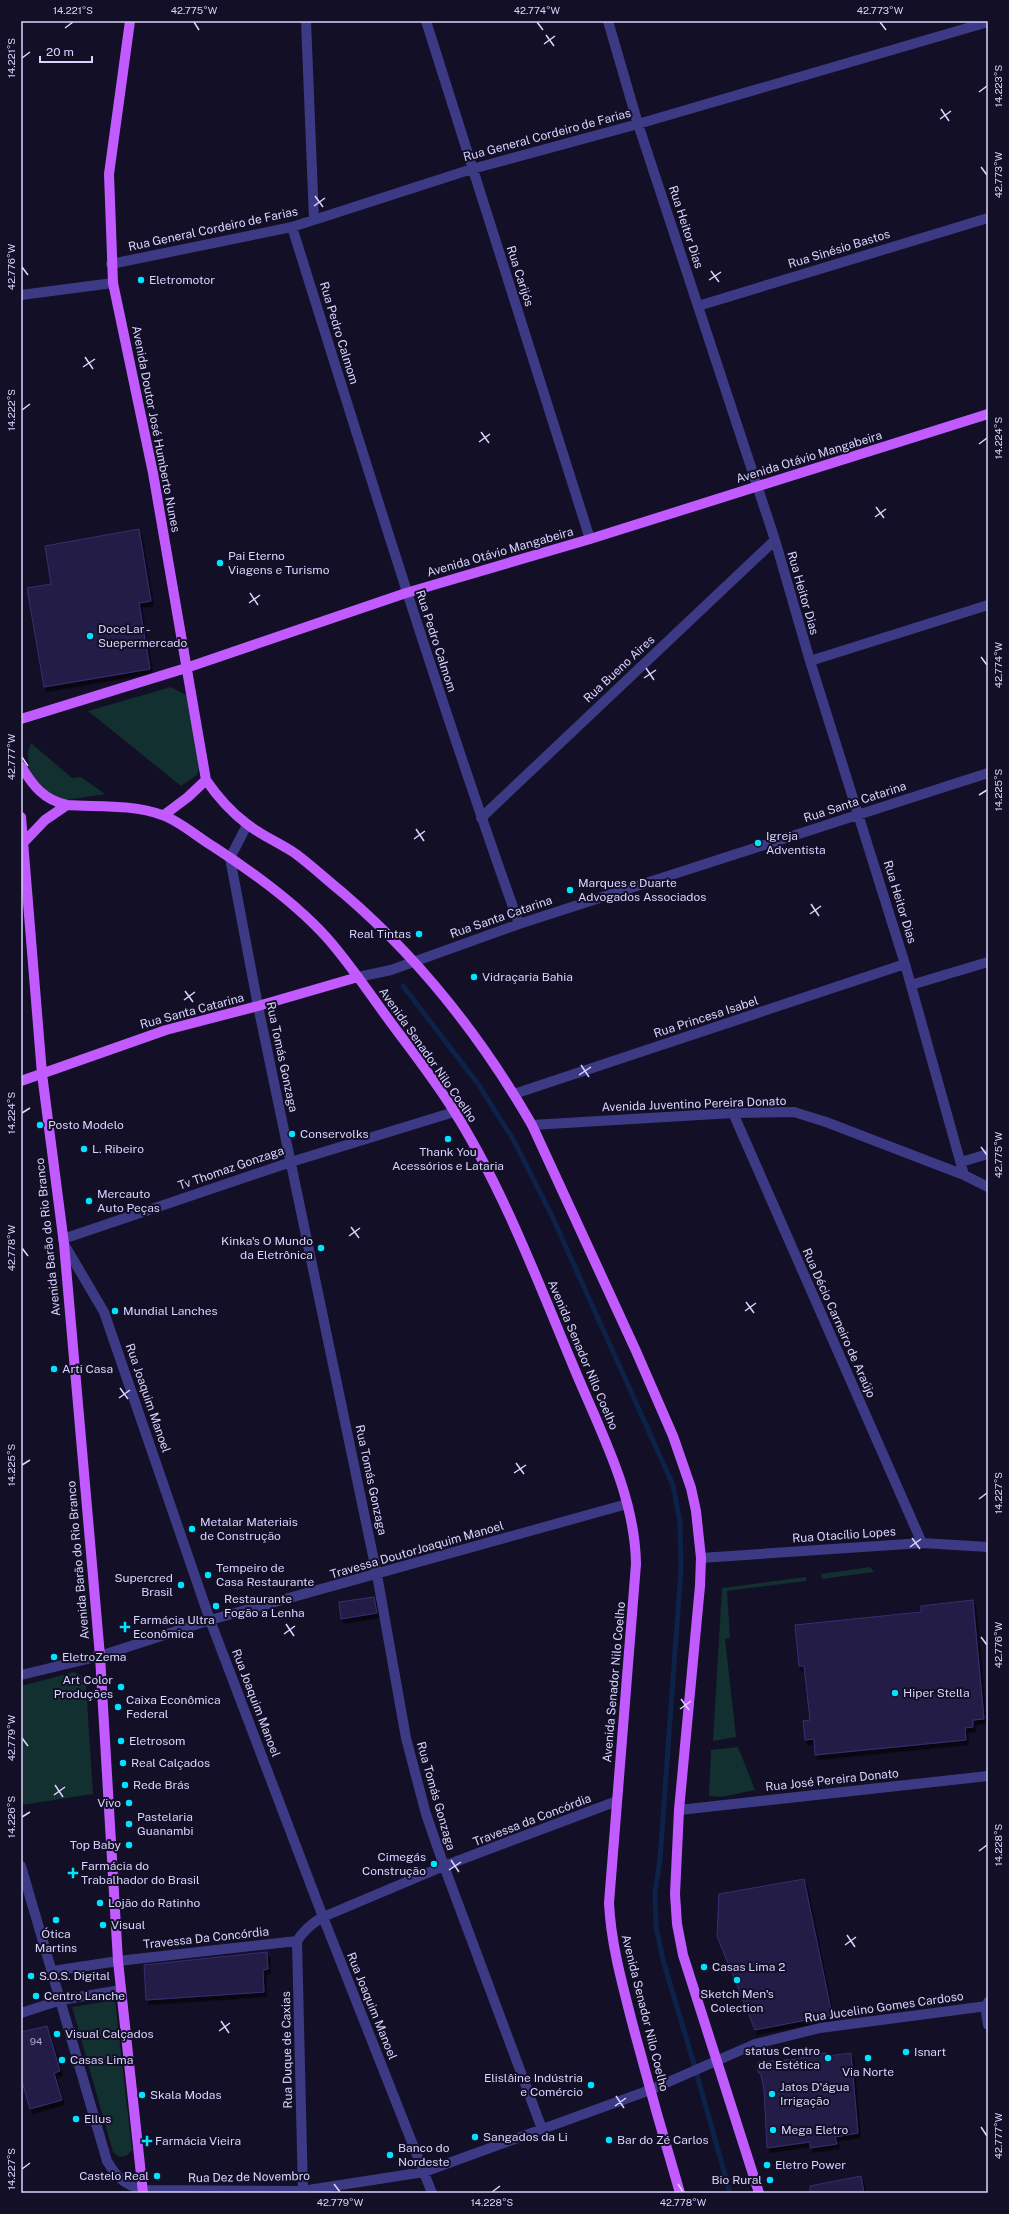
<svg xmlns="http://www.w3.org/2000/svg" width="1009" height="2214" viewBox="0 0 1009 2214" font-family="'Public Sans',sans-serif">
<defs>
<filter id="shadow"><feDropShadow dx="2.5" dy="4.5" stdDeviation="0" flood-color="#0009"/></filter>
</defs>
<rect width="100%" height="100%" fill="#130f26"/>
<path fill="#12302f" d="M171,687l15,8 6,8 10,57 -5,15 -16,11 -93,-75z
M31,743l41,35 9,-1 24,17 -45,7 -8,-3 -23,-27 -1,-19z
M870,1567l4,5 -52,7 -1,-5z
M806,1577v4l-79,10 3,47 -5,1 11,98 -23,4 9,-153z
M74,1672l8,4 4,10 7,108 -71,11 -1,-119z
M738,1747l17,43 -34,7 -12,-1 2,-46z
M115,2000l17,150 -6,6 -7,1 -6,-5 -41,-145z"/>
<g fill="none" stroke-linecap="round" stroke-linejoin="round">
<path stroke="#0c2248" stroke-width="5" d="M403,986l75,98 35,55 39,77 121,269 7,38 1,46 -21,290 -5,33 1,34 7,34 31,104 36,129"/>
</g>
<path fill="#241b47" stroke="#3b2d73" filter="url(#shadow)" d="M139,529l12,72 -12,2 11,66 -106,18 -17,-99 24,-4 -6,-38z
M374,1597l3,16 -36,6 -2,-17z
M973,1600l11,119 -11,1v7l-8,1 1,12 -151,15 -1,-16 -9,1 -2,-19 7,-1 -6,-54h-5l-4,-41 126,-13v-6z
M804,1879l28,136 -77,15 -38,-94 2,-42z
M267,1952l1,17 -5,1 1,22 -118,8 -2,-35z
M47,2026l13,45 -6,2 8,27 -32,9 -9,-31v-46z
M826,2053l2,3 23,-3 7,80 -23,4 2,7 -27,4v-6l-43,6 -3,-58 -3,-15 -3,-3v-10l42,-3 3,-4z
M861,2176l3,17h-54v-7z"/>
<g fill="none" stroke-linecap="round" stroke-linejoin="round">
<path stroke="#3d3a85" stroke-width="10" d="M306,21l8,198
M426,21l164,518
M608,21l30,103 137,416 35,121 95,303 59,211
M292,227c73,233 145,467 227,697
M111,264l181,-37 180,-58 166,-45 350,-102
M21,295l92,-12
M698,306l290,-88
M810,661l178,-56
M481,818l294,-278
M247,825l-17,33 28,148 119,569 29,163 20,76 18,52 98,263
M358,977l33,-7 128,-46 469,-151
M911,985l77,-23
M514,1094l391,-130
M733,1113l189,430
M532,1125l201,-12 61,-1 32,10 138,53 24,12
M961,1162l27,-8
M63,1239l228,-77 163,-50
M64,1244l40,68 106,308 113,297 109,276
M701,1558l221,-15 66,4
M21,1675l79,-19 110,-36 417,-116
M679,1810l309,-34
M21,1866l86,295c10,17 18,24 36,29l159,1 122,-19 226,-82 105,-46 65,-16 167,-22
M53,1971l65,-10 179,-20
M988,2002l-2,10 2,13
M21,2013l40,-13 60,-10
M303,2193l-6,-252c7,-11 15,-18 26,-24l121,-51 173,-65"/>
<path stroke="#c25bff" stroke-width="10" d="M130,21l-21,153 4,109 40,190 53,307c11,16 25,32 41,44 15,12 33,19 49,30 16,12 31,26 47,39 76,65 139,145 189,232l104,226 37,85 18,52 5,23 5,47 -1,28 -21,224 -4,84 2,30 6,31 76,238
M21,719l165,-51 220,-75 184,-54 398,-125
M21,766c12,20 23,34 46,39 31,2 66,-1 95,10 18,6 35,22 52,32 40,26 82,56 114,92 22,25 41,54 61,81 22,30 45,59 65,91 48,76 83,168 118,252 26,64 63,130 64,201l-27,339c2,41 13,80 23,119 15,57 31,114 48,171
M164,815l24,-18 18,-17
M21,817l21,257 22,170 36,412 18,305 25,232
M24,842l21,-22 22,-15
M21,1081l145,-51 92,-24 100,-29"/>
</g>
<path fill="none" stroke="#d9d4ff" stroke-width="1.5" d="M194,22l5,8M537,22l6,8M880,22l6,8M65,28l8,-6M546,35l8,11M544,44l11,-8M22,58l8,-6M979,92l8,-6M941,109l8,12M940,119l11,-8M981,167l6,8M315,196l8,11M314,206l11,-8M22,267l6,8M711,271l8,11M709,280l12,-8M85,357l8,12M83,367l12,-8M22,410l8,-6M481,432l8,11M479,442l11,-8M979,444l8,-6M876,507l8,11M875,517l11,-8M250,593l8,12M249,603l11,-8M981,657l6,8M646,668l8,12M644,678l12,-8M22,757l6,9M979,795l8,-5M416,829l8,12M414,839l11,-8M811,904l8,12M810,914l11,-8M185,991l8,11M184,1000l11,-8M581,1065l8,12M579,1075l12,-8M22,1113l8,-5M981,1147l6,8M351,1227l8,11M349,1236l11,-8M22,1248l6,8M746,1302l8,11M745,1311l11,-8M120,1388l8,11M119,1398l11,-8M516,1463l8,11M22,1465l8,-5M514,1473l12,-8M979,1499l8,-6M912,1538l8,11M910,1547l11,-8M286,1624l8,12M284,1634l11,-8M981,1637l6,8M681,1699l8,11M680,1709l11,-8M22,1738l6,8M55,1785l8,12M54,1795l11,-8M22,1817l8,-5M979,1851l8,-6M451,1860l8,12M449,1870l12,-8M847,1935l8,12M845,1945l11,-8M221,2021l8,12M219,2031l11,-8M616,2096l8,12M615,2106l11,-8M981,2127l6,9M22,2169l8,-6M334,2184l6,8M678,2184l5,8M492,2192l8,-6"/>
<g fill="#00e5ff" stroke="#130f26" stroke-width="1.5">
<circle cx="141" cy="280" r="4"/>
<circle cx="220" cy="563" r="4"/>
<circle cx="90" cy="636" r="4"/>
<circle cx="758" cy="843" r="4"/>
<circle cx="570" cy="890" r="4"/>
<circle cx="419" cy="934" r="4"/>
<circle cx="474" cy="977" r="4"/>
<circle cx="40" cy="1125" r="4"/>
<circle cx="292" cy="1134" r="4"/>
<circle cx="448" cy="1139" r="4"/>
<circle cx="84" cy="1149" r="4"/>
<circle cx="89" cy="1201" r="4"/>
<circle cx="321" cy="1248" r="4"/>
<circle cx="115" cy="1311" r="4"/>
<circle cx="54" cy="1369" r="4"/>
<circle cx="192" cy="1529" r="4"/>
<circle cx="208" cy="1575" r="4"/>
<circle cx="181" cy="1585" r="4"/>
<circle cx="216" cy="1606" r="4"/>
<path d="M123 1621h4v4h4v4h-4v4h-4v-4h-4v-4h4z"/>
<circle cx="54" cy="1657" r="4"/>
<circle cx="121" cy="1687" r="4"/>
<circle cx="895" cy="1693" r="4"/>
<circle cx="118" cy="1707" r="4"/>
<circle cx="121" cy="1741" r="4"/>
<circle cx="123" cy="1763" r="4"/>
<circle cx="125" cy="1785" r="4"/>
<circle cx="129" cy="1803" r="4"/>
<circle cx="129" cy="1824" r="4"/>
<circle cx="129" cy="1845" r="4"/>
<circle cx="434" cy="1864" r="4"/>
<path d="M71 1867h4v4h4v4h-4v4h-4v-4h-4v-4h4z"/>
<circle cx="100" cy="1903" r="4"/>
<circle cx="56" cy="1920" r="4"/>
<circle cx="103" cy="1925" r="4"/>
<circle cx="704" cy="1967" r="4"/>
<circle cx="31" cy="1976" r="4"/>
<circle cx="737" cy="1980" r="4"/>
<circle cx="36" cy="1996" r="4"/>
<circle cx="57" cy="2034" r="4"/>
<circle cx="906" cy="2052" r="4"/>
<circle cx="828" cy="2058" r="4"/>
<circle cx="868" cy="2058" r="4"/>
<circle cx="62" cy="2060" r="4"/>
<circle cx="591" cy="2085" r="4"/>
<circle cx="772" cy="2094" r="4"/>
<circle cx="142" cy="2095" r="4"/>
<circle cx="76" cy="2119" r="4"/>
<circle cx="773" cy="2130" r="4"/>
<circle cx="475" cy="2137" r="4"/>
<circle cx="609" cy="2140" r="4"/>
<path d="M145 2135h4v4h4v4h-4v4h-4v-4h-4v-4h4z"/>
<circle cx="390" cy="2155" r="4"/>
<circle cx="767" cy="2165" r="4"/>
<circle cx="157" cy="2176" r="4"/>
<circle cx="770" cy="2180" r="4"/>
</g>
<g text-anchor="middle" stroke-width="4" stroke-linejoin="round" paint-order="stroke">
<g font-size="10" fill="#aca6d1">
<text x="36" y="2045">94</text>
</g>
<g font-size="12" fill="#d9d4ff" stroke="#130f26">
<text transform="translate(547 135) rotate(-15)" y="4">Rua General Cordeiro de Farias</text>
<text transform="translate(686 227) rotate(72)" y="4">Rua Heitor Dias</text>
<text transform="translate(213 229) rotate(-12)" y="4">Rua General Cordeiro de Farias</text>
<text transform="translate(839 249) rotate(-17)" y="4">Rua Sinésio Bastos</text>
<text transform="translate(520 276) rotate(72)" y="4">Rua Carijós</text>
<text transform="translate(339 333) rotate(73)" y="4">Rua Pedro Calmom</text>
<text transform="translate(156 429) rotate(79)" y="4">Avenida Doutor José Humberto Nunes</text>
<text transform="translate(809 457) rotate(-17)" y="4">Avenida Otávio Mangabeira</text>
<text transform="translate(500 552) rotate(-16)" y="4">Avenida Otávio Mangabeira</text>
<text transform="translate(803 593) rotate(74)" y="4">Rua Heitor Dias</text>
<text transform="translate(436 641) rotate(72)" y="4">Rua Pedro Calmom</text>
<text transform="translate(619 669) rotate(-43)" y="4">Rua Bueno Aires</text>
<text transform="translate(855 802) rotate(-18)" y="4">Rua Santa Catarina</text>
<text transform="translate(900 902) rotate(73)" y="4">Rua Heitor Dias</text>
<text transform="translate(501 917) rotate(-19)" y="4">Rua Santa Catarina</text>
<text transform="translate(192 1011) rotate(-15)" y="4">Rua Santa Catarina</text>
<text transform="translate(706 1017) rotate(-18)" y="4">Rua Princesa Isabel</text>
<text transform="translate(428 1055) rotate(55)" y="4">Avenida Senador Nilo Coelho</text>
<text transform="translate(282 1057) rotate(78)" y="4">Rua Tomás Gonzaga</text>
<text transform="translate(694 1104) rotate(-2)" y="4">Avenida Juventino Pereira Donato</text>
<text transform="translate(231 1168) rotate(-19)" y="4">Tv Thomaz Gonzaga</text>
<text transform="translate(48 1237) rotate(-96)" y="4">Avenida Barão do Rio Branco</text>
<text transform="translate(839 1323) rotate(66)" y="4">Rua Décio Carneiro de Araújo</text>
<text transform="translate(583 1355) rotate(67)" y="4">Avenida Senador Nilo Coelho</text>
<text transform="translate(148 1398) rotate(71)" y="4">Rua Joaquim Manoel</text>
<text transform="translate(371 1480) rotate(78)" y="4">Rua Tomás Gonzaga</text>
<text transform="translate(844 1535) rotate(-4)" y="4">Rua Otacílio Lopes</text>
<text transform="translate(417 1550) rotate(-16)" y="4">Travessa DoutorJoaquim Manoel</text>
<text transform="translate(78 1560) rotate(-95)" y="4">Avenida Barão do Rio Branco</text>
<text transform="translate(614 1682) rotate(-85)" y="4">Avenida Senador Nilo Coelho</text>
<text transform="translate(256 1703) rotate(69)" y="4">Rua Joaquim Manoel</text>
<text transform="translate(832 1780) rotate(-6)" y="4">Rua José Pereira Donato</text>
<text transform="translate(436 1796) rotate(74)" y="4">Rua Tomás Gonzaga</text>
<text transform="translate(532 1820) rotate(-21)" y="4">Travessa da Concórdia</text>
<text transform="translate(206 1938) rotate(-6)" y="4">Travessa Da Concórdia</text>
<text transform="translate(372 2006) rotate(68)" y="4">Rua Joaquim Manoel</text>
<text transform="translate(884 2007) rotate(-8)" y="4">Rua Jucelino Gomes Cardoso</text>
<text transform="translate(645 2013) rotate(76)" y="4">Avenida Senador Nilo Coelho</text>
<text transform="translate(287 2050) rotate(-91)" y="4">Rua Duque de Caxias</text>
<text transform="translate(249 2177) rotate(-1)" y="4">Rua Dez de Novembro</text>
</g>
<g font-size="12" fill="#d9d4ff" stroke="#130f26" text-anchor="start">
<text x="149" y="284">Eletromotor</text>
<text x="228" y="560">Pai Eterno<tspan x="228" dy="14">Viagens e Turismo</tspan></text>
<text x="98" y="633">DoceLar -<tspan x="98" dy="14">Suepermercado</tspan></text>
<text x="766" y="840">Igreja<tspan x="766" dy="14">Adventista</tspan></text>
<text x="578" y="887">Marques e Duarte<tspan x="578" dy="14">Advogados Associados</tspan></text>
<text x="411" y="938" text-anchor="end">Real Tintas</text>
<text x="482" y="981">Vidraçaria Bahia</text>
<text x="48" y="1129">Posto Modelo</text>
<text x="300" y="1138">Conservolks</text>
<text x="92" y="1153">L. Ribeiro</text>
<text x="448" y="1156" text-anchor="middle">Thank You<tspan x="448" dy="14">Acessórios e Lataria</tspan></text>
<text x="97" y="1198">Mercauto<tspan x="97" dy="14">Auto Peças</tspan></text>
<text x="313" y="1245" text-anchor="end">Kinka's O Mundo<tspan x="313" dy="14">da Eletrônica</tspan></text>
<text x="123" y="1315">Mundial Lanches</text>
<text x="62" y="1373">Arti Casa</text>
<text x="200" y="1526">Metalar Materiais<tspan x="200" dy="14">de Construção</tspan></text>
<text x="216" y="1572">Tempeiro de<tspan x="216" dy="14">Casa Restaurante</tspan></text>
<text x="173" y="1582" text-anchor="end">Supercred<tspan x="173" dy="14">Brasil</tspan></text>
<text x="224" y="1603">Restaurante<tspan x="224" dy="14">Fogão a Lenha</tspan></text>
<text x="133" y="1624">Farmácia Ultra<tspan x="133" dy="14">Econômica</tspan></text>
<text x="62" y="1661">EletroZema</text>
<text x="113" y="1684" text-anchor="end">Art Color<tspan x="113" dy="14">Produções</tspan></text>
<text x="903" y="1697">Hiper Stella</text>
<text x="126" y="1704">Caixa Econômica<tspan x="126" dy="14">Federal</tspan></text>
<text x="129" y="1745">Eletrosom</text>
<text x="131" y="1767">Real Calçados</text>
<text x="133" y="1789">Rede Brás</text>
<text x="121" y="1807" text-anchor="end">Vivo</text>
<text x="137" y="1821">Pastelaria<tspan x="137" dy="14">Guanambi</tspan></text>
<text x="121" y="1849" text-anchor="end">Top Baby</text>
<text x="426" y="1861" text-anchor="end">Cimegás<tspan x="426" dy="14">Construção</tspan></text>
<text x="81" y="1870">Farmácia do<tspan x="81" dy="14">Trabalhador do Brasil</tspan></text>
<text x="108" y="1907">Lojão do Ratinho</text>
<text x="111" y="1929">Visual</text>
<text x="56" y="1938" text-anchor="middle">Ótica<tspan x="56" dy="14">Martins</tspan></text>
<text x="712" y="1971">Casas Lima 2</text>
<text x="39" y="1980">S.O.S. Digital</text>
<text x="737" y="1998" text-anchor="middle">Sketch Men's<tspan x="737" dy="14">Colection</tspan></text>
<text x="44" y="2000">Centro Lanche</text>
<text x="65" y="2038">Visual Calçados</text>
<text x="820" y="2055" text-anchor="end">status Centro<tspan x="820" dy="14">de Estética</tspan></text>
<text x="914" y="2056">Isnart</text>
<text x="70" y="2064">Casas Lima</text>
<text x="868" y="2076" text-anchor="middle">Via Norte</text>
<text x="583" y="2082" text-anchor="end">Elislâine Indústria<tspan x="583" dy="14">e Comércio</tspan></text>
<text x="780" y="2091">Jatos D'água<tspan x="780" dy="14">Irrigação</tspan></text>
<text x="150" y="2099">Skala Modas</text>
<text x="84" y="2123">Ellus</text>
<text x="781" y="2134">Mega Eletro</text>
<text x="483" y="2141">Sangados da Li</text>
<text x="617" y="2144">Bar do Zé Carlos</text>
<text x="155" y="2145">Farmácia Vieira</text>
<text x="398" y="2152">Banco do<tspan x="398" dy="14">Nordeste</tspan></text>
<text x="775" y="2169">Eletro Power</text>
<text x="149" y="2180" text-anchor="end">Castelo Real</text>
<text x="762" y="2184" text-anchor="end">Bio Rural</text>
</g>
</g>
<rect width="1009" height="2214" fill="none" stroke="#130f26" stroke-width="44"/>
<path d="M40 56v6h52v-6" fill="none" stroke="#d9d4ff" stroke-width="2"/>
<text x="46" y="56" font-size="12" fill="#d9d4ff" stroke="#130f26" stroke-width="3" paint-order="stroke">20 m</text>
<rect x="22" y="22" width="965" height="2170" fill="none" stroke="#d9d4ff" stroke-width="1.5"/>
<g font-size="10" text-anchor="middle" fill="#d9d4ff">
<text x="73" y="14">14.221°S</text>
<text x="194" y="14">42.775°W</text>
<text x="537" y="14">42.774°W</text>
<text x="880" y="14">42.773°W</text>
<text transform="translate(11 58) rotate(-90)" y="4">14.221°S</text>
<text transform="translate(998 86) rotate(-90)" y="4">14.223°S</text>
<text transform="translate(998 175) rotate(-90)" y="4">42.773°W</text>
<text transform="translate(11 267) rotate(-90)" y="4">42.776°W</text>
<text transform="translate(11 410) rotate(-90)" y="4">14.222°S</text>
<text transform="translate(998 438) rotate(-90)" y="4">14.224°S</text>
<text transform="translate(998 665) rotate(-90)" y="4">42.774°W</text>
<text transform="translate(11 757) rotate(-90)" y="4">42.777°W</text>
<text transform="translate(998 790) rotate(-90)" y="4">14.225°S</text>
<text transform="translate(11 1113) rotate(-90)" y="4">14.224°S</text>
<text transform="translate(998 1155) rotate(-90)" y="4">42.775°W</text>
<text transform="translate(11 1248) rotate(-90)" y="4">42.778°W</text>
<text transform="translate(11 1465) rotate(-90)" y="4">14.225°S</text>
<text transform="translate(998 1493) rotate(-90)" y="4">14.227°S</text>
<text transform="translate(998 1645) rotate(-90)" y="4">42.776°W</text>
<text transform="translate(11 1738) rotate(-90)" y="4">42.779°W</text>
<text transform="translate(11 1817) rotate(-90)" y="4">14.226°S</text>
<text transform="translate(998 1845) rotate(-90)" y="4">14.228°S</text>
<text transform="translate(998 2136) rotate(-90)" y="4">42.777°W</text>
<text transform="translate(11 2169) rotate(-90)" y="4">14.227°S</text>
<text x="340" y="2206">42.779°W</text>
<text x="492" y="2206">14.228°S</text>
<text x="683" y="2206">42.778°W</text>
</g>
</svg>
